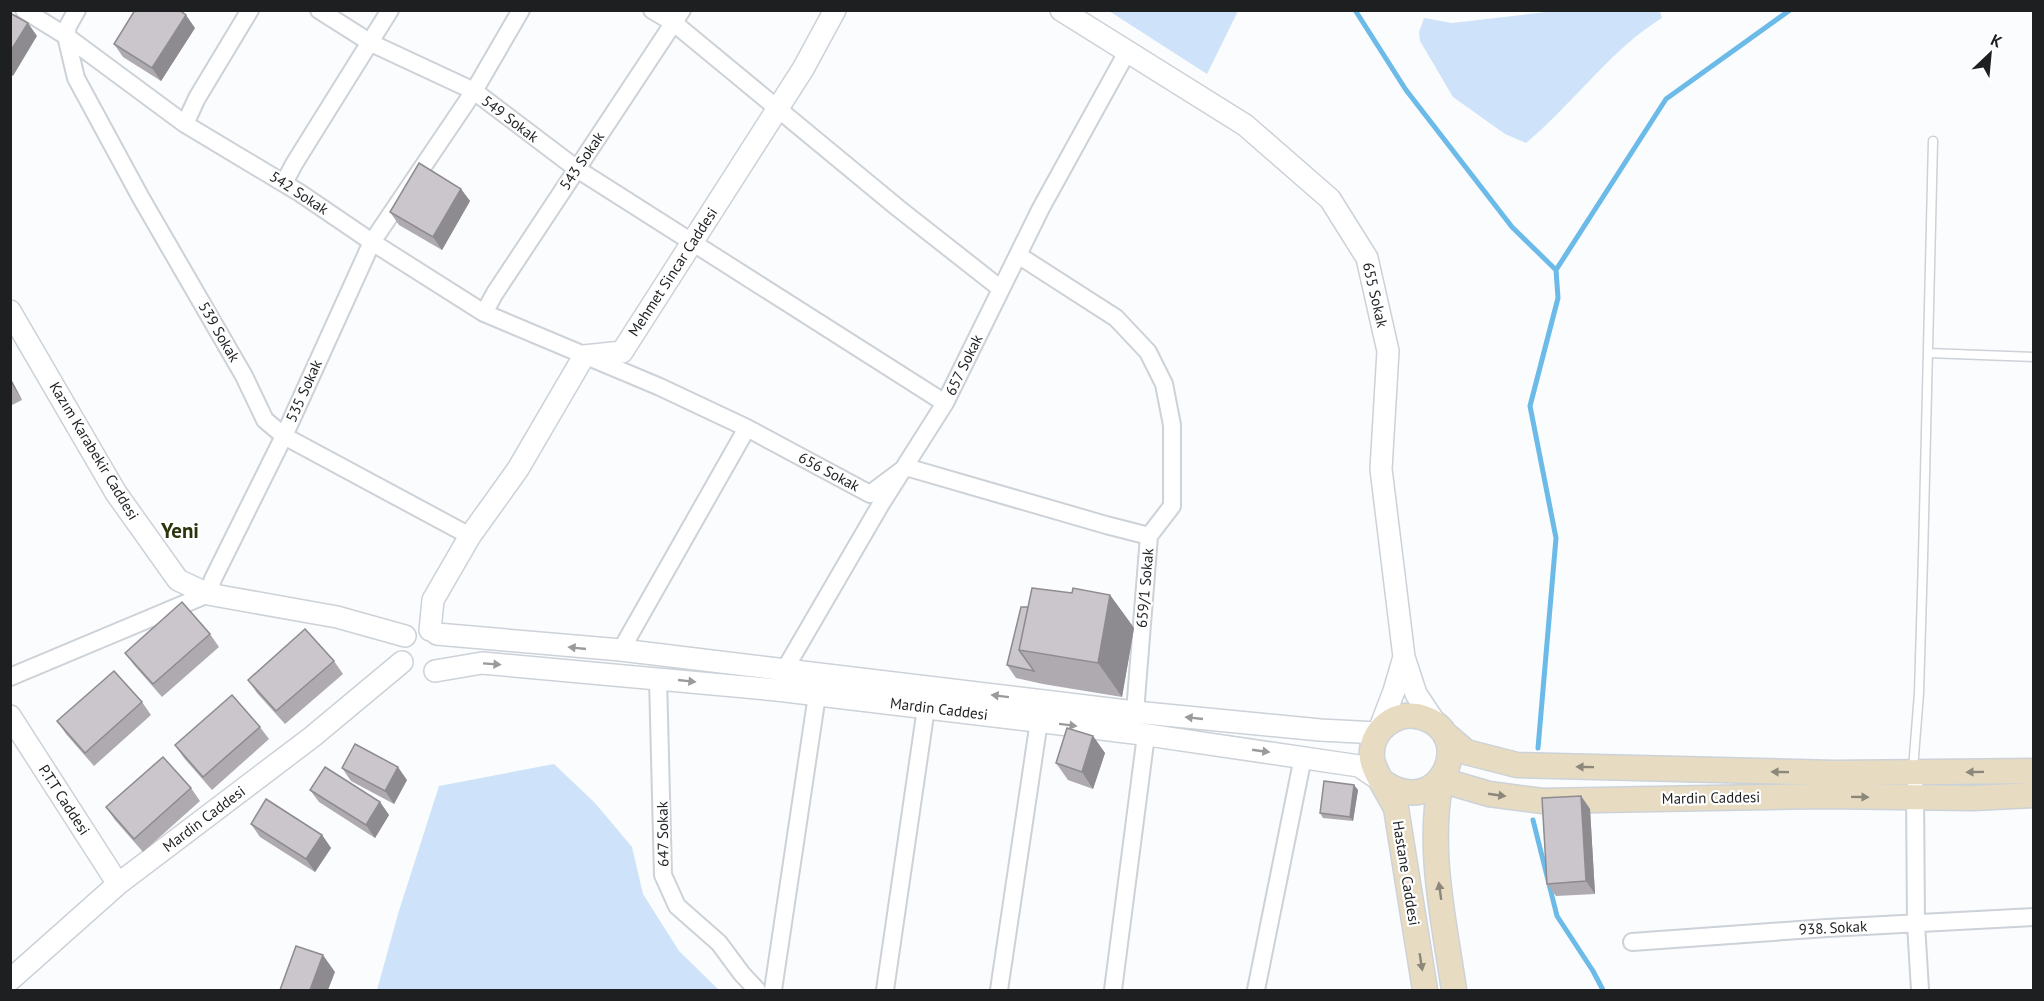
<svg xmlns="http://www.w3.org/2000/svg" width="2044" height="1001" viewBox="0 0 2044 1001" font-family="'PT Sans',sans-serif">
<rect width="100%" height="100%" fill="#fafcfe"/>
<path fill="#cee3f9" d="M1109,11h129l-31,63z
M1555,11h105l2,7c-50,30 -89,86 -136,125l-21,-9 -52,-37 -33,-56 -1,-9 5,-14 28,5z
M554,764l41,39 37,44 11,47 36,57 40,39h-342l21,-76 41,-128z"/>
<g fill="none" stroke-linecap="round" stroke-linejoin="round">
<path stroke="#6bbae8" stroke-width="5" d="M1355,10l51,80 106,137 44,43 2,28 -28,108 26,132 -18,210
M1556,270l110,-171 124,-89
M1533,820l24,96 36,55 10,19"/>
<g stroke="#ccd2d8" stroke-width="11">
<path id="service" d="M1928,353l106,4
M1913,769l6,-76 4,-135 10,-417"/>
</g>
<g stroke="#ccd2d8" stroke-width="20">
<path id="minor" d="M24,10l42,26 119,88 115,69 72,49 112,71 176,74 87,41 123,66 36,-27 200,58 43,11
M77,10l-9,16 -2,10 10,42 65,120 103,178 21,44 19,16 186,100
M319,10l52,33 103,48 103,78 368,234
M652,10l22,13 224,185 103,81
M185,124l12,-26 53,-88
M284,183l10,-19 96,-154
M1018,255l98,63 32,34 16,32 8,41v81l-23,30 -14,176
M484,313l11,-20 187,-283
M621,650l126,-222
M785,669l96,-165 64,-101 96,-195 86,-156
M10,677l198,-83 5,-15 71,-143 88,-194 102,-151 47,-81
M658,678l5,197 14,31 42,37 23,31 15,16
M1915,788l1,136 4,66
M1632,942l195,-14 207,-11
M773,990l44,-295
M885,990l41,-282
M999,990l40,-269
M1113,990l33,-255
M1256,990l47,-233"/>
</g>
<g stroke="#ccd2d8" stroke-width="24">
<path id="tertiary" d="M1061,10l184,115 85,74 37,59 21,93 -7,118 23,188 12,37 20,30
M10,311l106,182 62,87 30,14 129,23 68,19
M430,630l3,-30 37,-64 48,-67 66,-113 38,-4 181,-283 32,-59
M437,634l184,16 514,62 185,18 58,3 16,-42 10,-34
M435,671l47,-8 295,27 357,43 225,33 24,16
M10,716l108,168
M10,980l108,-96 194,-147 90,-75"/>
</g>
<g stroke="#ccd2d8" stroke-width="27">
<path id="secondary" d="M1444,733l22,19 51,13 318,8 199,-2
M1441,780l48,14 54,7 282,-5 148,2 61,-3
M1441,780c-14,69 3,141 13,210
M1383,782c57,40 94,-46 41,-64 -26,-10 -55,12 -52,40 1,12 18,38 24,50l29,182"/>
</g>
<use href="#service" stroke="#fff" stroke-width="8"/>
<use href="#minor" stroke="#fff" stroke-width="16"/>
<use href="#tertiary" stroke="#fff" stroke-width="21"/>
<use href="#secondary" stroke="#e7dcc2" stroke-width="24"/>
</g>
<path fill="#aeaaaf" d="M195,28l-34,53 -38,-24 -9,-13z
M461,189l9,12 -28,49 -43,-25 -9,-13z
M10,377l12,23 -12,6z
M1072,593l38,2 24,33 -12,69 -79,-13 -27,-6 -9,-13 21,-58z
M210,634l9,13 -57,50 -28,-32 -9,-12z
M334,661l9,13 -58,50 -28,-31 -9,-13z
M142,702l9,13 -57,51 -28,-32 -9,-13z
M260,727l9,12 -57,51 -28,-32 -9,-13z
M1093,736l12,17 -12,36 -25,-9 -12,-17z
M342,768l65,12 -13,24 -43,-23z
M1354,785l4,5 -5,31 -30,-3 -3,-5z
M191,788l9,13 -57,51 -28,-32 -9,-13z
M310,790l70,12 9,13 -14,23 -56,-36z
M1581,796l9,13 5,85 -39,2 -9,-12z
M251,824l71,11 9,13 -16,24 -55,-35z"/>
<path fill="#8d8b8f" d="M186,15l9,13 -34,53 -9,-13z
M28,23l9,13 -24,40 -3,-3v-21z
M461,189l9,12 -28,49 -9,-13z
M10,377l12,23 -11,-17z
M1110,595l24,33 -12,69 -24,-34z
M1093,736l12,17 -12,36 -11,-17z
M398,767l9,13 -13,24 -9,-13z
M1354,785l4,5 -5,31 -3,-4z
M1581,796l9,13 5,85 -9,-13z
M380,802l9,13 -14,23 -9,-13z
M322,835l9,13 -16,24 -9,-13z
M323,955l12,17 -7,18h-18z"/>
<path fill="#cac6cc" stroke="#8d8b8f" stroke-width="1.5" d="M135,10h44l7,5 -34,53 -38,-24z
M10,13l18,10 -18,29z
M419,163l42,26 -28,48 -43,-25z
M1032,588l40,5 1,-5 37,7 -12,68 -79,-13z
M182,602l28,32 -57,50 -28,-31z
M1021,607h7l-9,43 15,21 -27,-6z
M305,629l29,32 -58,50 -28,-31z
M114,671l28,31 -57,51 -28,-32z
M232,695l28,32 -57,50 -28,-32z
M1067,728l26,8 -11,36 -26,-9z
M355,744l43,23 -13,24 -43,-23z
M163,757l28,31 -57,51 -28,-32z
M325,767l55,35 -14,23 -56,-35z
M1324,781l30,4 -4,32 -30,-4z
M1581,796l5,85 -39,3 -5,-86z
M266,799l56,36 -16,24 -55,-35z
M296,946l27,9 -13,35h-30z"/>
<defs><path id="oneway-solid" d="M-6-.8H1V-3.2L6.5 0L1 3.2V.8H-6Z" transform="scale(1.5)"/></defs>
<g fill="#999a9b">
<use href="#oneway-solid" transform="translate(577 648) rotate(-174)"/>
<use href="#oneway-solid" transform="translate(492 664) rotate(4)"/>
<use href="#oneway-solid" transform="translate(687 681) rotate(6)"/>
<use href="#oneway-solid" transform="translate(1000 696) rotate(-173)"/>
<use href="#oneway-solid" transform="translate(1194 718) rotate(-174)"/>
<use href="#oneway-solid" transform="translate(1068 725) rotate(7)"/>
<use href="#oneway-solid" transform="translate(1261 751) rotate(8)"/>
</g>
<g fill="#8c877a">
<use href="#oneway-solid" transform="translate(1585 767) rotate(-179)"/>
<use href="#oneway-solid" transform="translate(1780 772) rotate(-179)"/>
<use href="#oneway-solid" transform="translate(1975 772) rotate(179)"/>
<use href="#oneway-solid" transform="translate(1497 795) rotate(8)"/>
<use href="#oneway-solid" transform="translate(1860 797) rotate(1)"/>
<use href="#oneway-solid" transform="translate(1440 891) rotate(-98)"/>
<use href="#oneway-solid" transform="translate(1421 962) rotate(81)"/>
</g>
<g text-anchor="middle" stroke-width="4.5" stroke-linejoin="round" paint-order="stroke">
<g font-size="15" fill="#1d1f21" stroke="#fff">
<text transform="translate(510 119) rotate(37)" y="5">549 Sokak</text>
<text transform="translate(582 161) rotate(-56)" y="5">543 Sokak</text>
<text transform="translate(299 193) rotate(33)" y="5">542 Sokak</text>
<text transform="translate(673 272) rotate(-57)" y="5">Mehmet Sincar Caddesi</text>
<text transform="translate(1375 295) rotate(77)" y="5">655 Sokak</text>
<text transform="translate(219 332) rotate(60)" y="5">539 Sokak</text>
<text transform="translate(964 365) rotate(-64)" y="5">657 Sokak</text>
<text transform="translate(304 391) rotate(-66)" y="5">535 Sokak</text>
<text transform="translate(94 451) rotate(59)" y="5">Kazım Karabekir Caddesi</text>
<text transform="translate(829 472) rotate(28)" y="5">656 Sokak</text>
<text transform="translate(1145 588) rotate(-85)" y="5">659/1 Sokak</text>
<text transform="translate(939 709) rotate(7)" y="5">Mardin Caddesi</text>
<text transform="translate(1711 798) rotate(-1)" y="5">Mardin Caddesi</text>
<text transform="translate(64 800) rotate(57)" y="5">P.T.T Caddesi</text>
<text transform="translate(204 819) rotate(-37)" y="5">Mardin Caddesi</text>
<text transform="translate(663 834) rotate(-91)" y="5">647 Sokak</text>
<text transform="translate(1406 873) rotate(81)" y="5">Hastane Caddesi</text>
<text transform="translate(1833 928) rotate(-3)" y="5">938. Sokak</text>
</g>
<g font-size="21" font-weight="bold" fill="#2b340d" stroke="#fff">
<text x="180" y="538">Yeni</text>
</g>
</g>
<rect width="2044" height="1001" fill="none" stroke="#1d1f21" stroke-width="24"/>
<g transform="translate(1990 54) rotate(26)" stroke="#ffffff" stroke-width="4.5" paint-order="stroke">
<path d="M0-4.5L10 22L0 15L-10 22Z" fill="#1d1f21"/>
<text y="-9" font-size="16" font-weight="bold" text-anchor="middle" fill="#1d1f21">K</text>
</g>
</svg>
